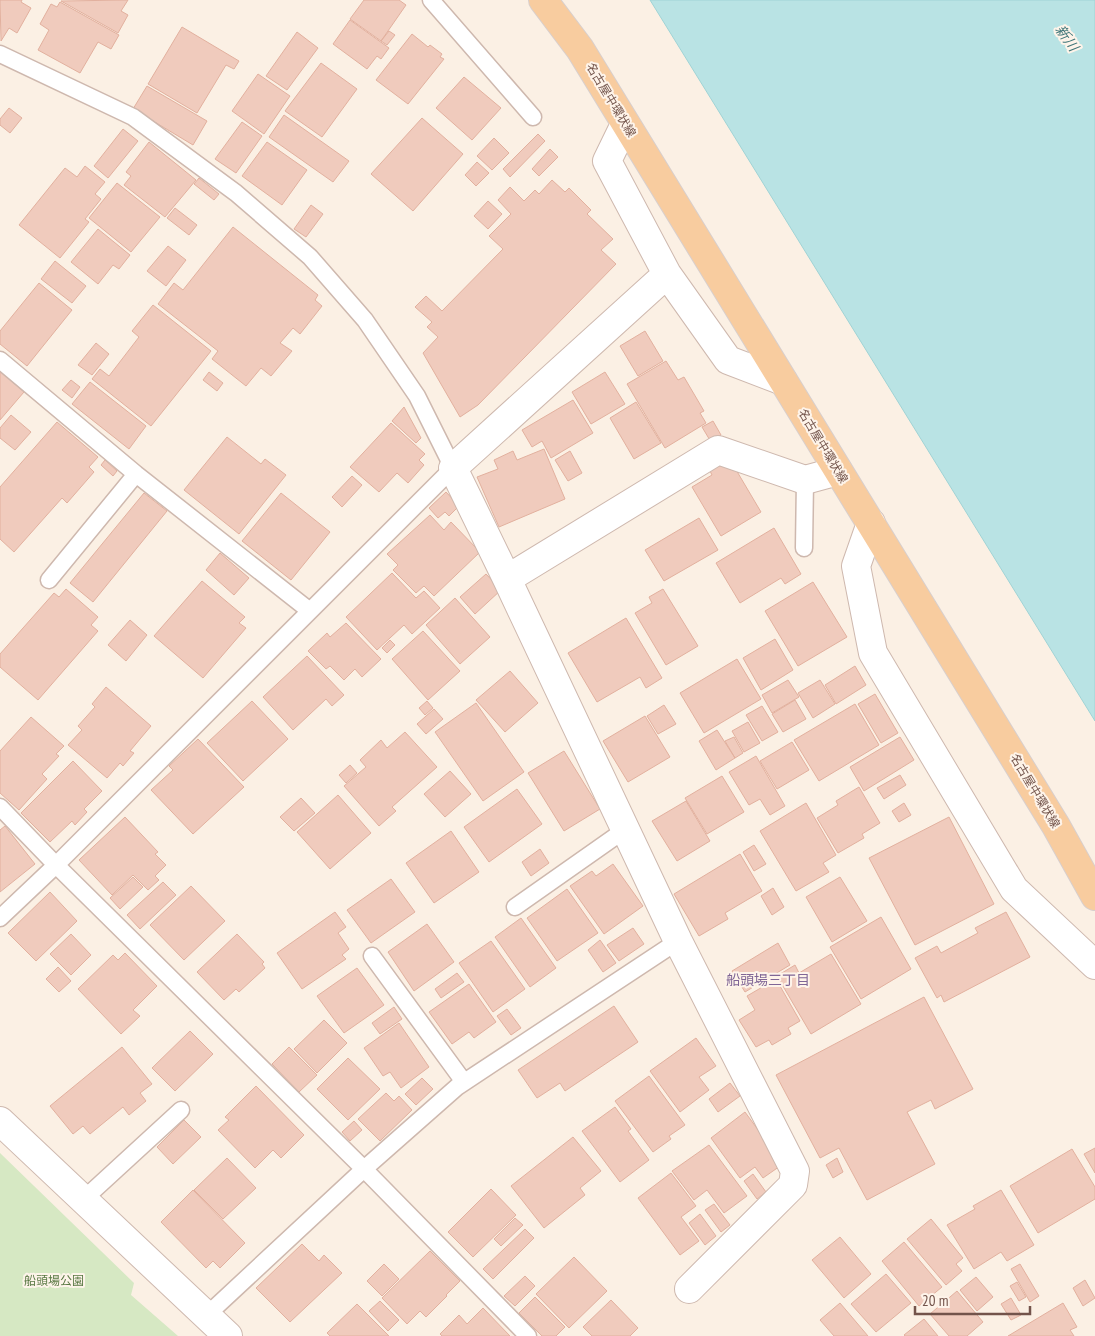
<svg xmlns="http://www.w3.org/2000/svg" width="1095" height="1336" viewBox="0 0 1095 1336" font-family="'PT Sans Narrow','Noto Sans JP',sans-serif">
<rect width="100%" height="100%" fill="#fbf0e4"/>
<path fill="#d6e8c3" d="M0,1153l134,130 -3,12 47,41h-178z"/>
<path fill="#b9e3e4" stroke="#a0d3d5" d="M650,0h445v721z"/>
<path fill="#f0cbbd" stroke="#e2b09e" d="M0,0h22l-1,2 10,6 -14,25 -8,-5 -8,13z
M128,0l-7,11 7,4 -10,18 -57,-32z
M364,0h35l7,5 -25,36 -31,-22z
M60,2l59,33 -8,14 -13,-7 -18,31 -42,-23 11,-20 -9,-6 11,-20 6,3z
M350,20l39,28 -8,11 -4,-3 -10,13 -34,-25z
M182,27l57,34 -5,8 -8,-4 -29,48 -49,-29z
M389,31l6,4 -8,10 -6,-4z
M297,32l21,16 -31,42 -21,-14z
M412,34l16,13 2,-2 12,9 -2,3 4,2 -36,45 -32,-24z
M321,63l36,26 -35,48 -37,-26z
M258,74l32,22 -26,38 -32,-23z
M464,77l37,31 -29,32 -36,-32z
M147,86l60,35 -14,24 -60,-36z
M9,108l13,10 -12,15 -10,-8v-6z
M284,115l65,46 -16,21 -64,-45z
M422,118l41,36 -50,57 -42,-37z
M242,122l20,14 -26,37 -21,-14z
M123,129l15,12 -30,37 -14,-12z
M538,134l7,7 -35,36 -7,-8z
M494,138l15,15 -17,17 -15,-14z
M149,142l47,38 -31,37 -41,-32 7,-9 -5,-4z
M267,142l40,28 -25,35 -40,-29z
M550,149l8,8 -19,19 -7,-7z
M477,162l12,11 -13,13 -11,-11z
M85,166l20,16 -10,12 6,5 -16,20 4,3 -29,36 -41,-33 46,-57 12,9z
M199,178l20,16 -5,6 -20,-16z
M552,180l13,12 4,-4 22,22 -4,4 26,25 -12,11 15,14 -138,141 -18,12 -37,-64 15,-16 -11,-10 5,-5 -17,-15 11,-11 16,15 61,-62 -14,-13 22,-22 -13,-14 12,-13 14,14 11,-11 4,4z
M117,183l43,34 -29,35 -42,-34z
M488,201l14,13 -14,15 -14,-13z
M311,205l12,9 -17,23 -12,-8z
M175,208l22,17 -8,10 -22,-17z
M233,227l85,68 -3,5 7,6 -22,28 -7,-6 -13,15 12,8 -21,25 -10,-8 -15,18 -34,-27 6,-8 -60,-47 16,-21 9,7z
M98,229l32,26 -11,14 -6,-4 -15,19 -27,-22z
M168,246l18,14 -20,26 -19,-15z
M55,261l31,25 -14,17 -31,-24z
M39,283l33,27 -45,56 -27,-22v-13z
M153,305l58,46 -60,75 -59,-47 8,-10 9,7 30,-39 -7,-6z
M645,331l18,30 -25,15 -18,-30z
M96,343l13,11 -17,21 -14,-10z
M666,361l12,19 6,-3 20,34 -4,2 6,10 -41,25 -38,-64z
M0,371l24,21 -24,28z
M209,372l14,11 -6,8 -14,-11z
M605,372l20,32 -34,20 -19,-32z
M71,380l9,7 -8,11 -10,-8z
M90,382l56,44 -17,23 -57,-45z
M573,400l20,33 -42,25 -9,-17 -10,6 -10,-17z
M636,402l25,41 -27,16 -24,-41z
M404,407l17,31 -5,5 -24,-22z
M11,415l20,17 -16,18 -15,-12v-10z
M713,421l8,14 -10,7 -9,-15z
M57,422l41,35 -9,10 5,5 -27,31 -5,-5 -48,54 -14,-13v-52z
M391,423l34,31 -6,6 5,5 -16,18 -11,-10 -18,19 -29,-25z
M227,437l34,27 4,-5 21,16 -47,59 -55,-44z
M544,449l21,50 -66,28 -22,-50 21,-8 -4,-9 19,-9 4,9z
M570,451l12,22 -14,8 -13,-21z
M105,460l12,11 -4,5 -12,-11z
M723,461l9,2 29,49 -40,24 -29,-49 20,-12 -3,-6z
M352,476l10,9 -20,22 -10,-10z
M446,492l13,14 -10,10 -4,-4 -7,6 -9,-10z
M144,493l23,18 -74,91 -23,-19z
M281,493l49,39 -39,48 -49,-39z
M430,515l14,15 7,-8 29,30 -46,44 -10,-10 -8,7 -23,-23 5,-5 -11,-11z
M699,518l19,32 -54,31 -19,-31z
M774,528l27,46 -16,10 -4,-6 -41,25 -24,-40z
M220,553l29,25 -15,17 -28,-25z
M392,573l24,25 8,-7 16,17 -28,26 -8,-9 -27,25 -31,-33z
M486,574l15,16 -26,24 -15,-17z
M202,581l43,36 -6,6 7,5 -43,50 -49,-42z
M813,582l34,55 -49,29 -33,-55z
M66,589l32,28 -7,8 7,6 -60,69 -38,-33v-13l54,-61 5,4z
M663,589l35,57 -32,19 -31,-52 17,-10 -3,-6z
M455,598l35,39 -30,27 -34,-39z
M626,618l36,60 -16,10 -6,-11 -43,25 -29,-49z
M130,620l17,15 -21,26 -18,-16z
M346,623l35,36 -19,18 -7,-8 -11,11 -14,-14 -4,3 -18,-18 19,-18 3,4z
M423,631l37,40 -32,29 -36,-41z
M775,639l18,31 -32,20 -18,-32z
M390,640l5,5 -8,8 -5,-5z
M307,656l37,39 -12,11 -6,-7 -33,31 -30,-33z
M737,659l24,40 -57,34 -24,-40z
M855,666l11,19 -30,19 -11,-19z
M510,671l28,32 -33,29 -29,-32z
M788,680l11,17 -27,16 -10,-18z
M820,680l15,24 -22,14 -15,-25z
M106,687l45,39 -21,25 4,2 -11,13 -3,-3 -13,15 -39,-33 14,-15 -4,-4 17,-19 -3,-3z
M875,694l23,39 -17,10 -23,-39z
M795,700l11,19 -23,13 -11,-18z
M252,701l36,38 -45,42 -36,-38z
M427,701l6,7 -8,7 -6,-7z
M476,703l48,69 -41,29 -48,-69z
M855,704l24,41 -60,36 -25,-41z
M664,705l12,19 -18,10 -11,-18z
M762,706l16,26 -16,9 -16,-26z
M434,709l9,10 -17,15 -9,-10z
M645,716l25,41 -42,25 -25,-41z
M31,717l33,29 -8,8 3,2 -17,18 5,5 -28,31 -19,-17v-42z
M748,722l12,21 -16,9 -12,-21z
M717,730l18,28 -19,12 -17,-29z
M405,732l32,35 -45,40 4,4 -17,15 -35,-40 22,-19 -6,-7 21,-20 6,8z
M734,737l9,16 -8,5 -10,-17z
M900,737l14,23 -50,31 -14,-24z
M198,739l46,48 -51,47 -42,-44 22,-20 -4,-4z
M792,742l17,28 -32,19 -17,-28z
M564,751l36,58 -36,22 -36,-58z
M756,756l29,50 -15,9 -10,-16 -11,6 -20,-33z
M73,761l29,30 -18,18 3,3 -12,13 -3,-4 -22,21 -29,-29z
M350,765l7,8 -11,10 -7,-8z
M450,771l21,23 -26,23 -21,-23z
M900,775l6,10 -22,14 -7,-11z
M722,776l22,36 -37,22 -22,-36z
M859,787l21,36 -18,11 2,4 -26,15 -21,-35 21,-13 -2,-4z
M517,789l25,35 -53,38 -25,-35z
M338,795l33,38 -41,36 -33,-37z
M301,798l14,15 -21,18 -14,-14z
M686,801l24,40 -33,20 -25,-40z
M806,803l30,52 -13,8 6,9 -33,19 -36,-60z
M904,803l7,12 -12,7 -7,-11z
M125,817l33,35 -3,2 11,11 -11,11 4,4 -11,10 -15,-15 -21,20 -33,-35z
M949,817l45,87 -79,41 -46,-87z
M5,826l30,38 -35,28v-62z
M451,831l28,41 -45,31 -28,-40z
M754,845l12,19 -12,7 -11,-19z
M540,849l9,14 -18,13 -9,-14z
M740,854l22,37 -37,22 3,6 -29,17 -25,-42z
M613,864l30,42 -39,28 -34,-48 22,-15 4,5z
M133,877l10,10 -23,22 -10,-11z
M840,877l27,44 -35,21 -26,-45z
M391,879l24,33 -44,31 -24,-33z
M163,882l13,13 -36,34 -13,-14z
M191,886l34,35 -41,39 -34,-35z
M773,888l11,19 -12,8 -11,-19z
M567,889l31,44 -41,28 -30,-43z
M50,892l27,29 -41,40 -28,-28z
M335,912l11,15 -8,6 11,16 -7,6 4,4 -44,30 -25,-36z
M1006,912l24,45 -86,45 -3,-7 -4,3 -22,-40 22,-12 4,7 37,-20 -3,-5z
M881,917l30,52 -50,30 -31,-52z
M521,918l35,50 -26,19 -35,-50z
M427,924l27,38 -40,29 -26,-39z
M633,928l11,16 -25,17 -12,-16z
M71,934l20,21 -20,20 -21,-21z
M237,934l27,28 -2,2 3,4 -26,24 -3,-3 -12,11 -27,-28z
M600,940l16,23 -13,9 -15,-22z
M491,941l34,48 -32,23 -34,-49z
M778,943l12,22 -45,27 -13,-21z
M125,953l32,33 -24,24 7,6 -19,18 -43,-45 35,-34 5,5z
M831,954l30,50 -50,30 -34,-58 18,-11 4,8z
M58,967l13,14 -12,11 -13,-13z
M357,968l27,37 -40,28 -27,-37z
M457,973l7,9 -23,16 -6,-9z
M776,979l24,42 -12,7 3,6 -19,11 -3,-5 -13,7 -17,-27 16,-10 -8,-14z
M469,984l27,38 -22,16 -5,-6 -17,12 -23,-32z
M924,997l49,92 -38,20 -4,-9 -24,12 28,52 -68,36 -28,-52 -19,10 -44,-83z
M614,1006l24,36 -73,49 -5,-8 -23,15 -19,-28z
M394,1007l8,12 -22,15 -8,-11z
M507,1009l14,19 -10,7 -14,-19z
M324,1020l23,23 -30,30 -23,-24z
M399,1023l30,44 -28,21 -11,-16 -7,4 -19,-28z
M190,1031l23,23 -38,37 -23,-23z
M696,1038l20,28 -17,11 10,13 -29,22 -30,-41z
M122,1047l30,37 -12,9 6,8 -17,14 -6,-8 -33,27 -7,-8 -10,8 -23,-28z
M289,1047l28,28 -18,17 -27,-28z
M348,1058l32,31 -32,31 -31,-31z
M649,1076l36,49 -16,11 2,3 -18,13 -38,-51z
M422,1078l11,11 -17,16 -11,-11z
M730,1083l10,13 -22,16 -9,-13z
M256,1086l48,49 -23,23 -8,-8 -18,18 -37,-38 11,-10 -4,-3z
M386,1093l8,8 5,-5 13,14 -32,31 -22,-22z
M615,1107l16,22 -3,2 21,29 -29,22 -38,-51z
M745,1112l38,52 -20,14 -8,-11 -15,11 -29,-40z
M184,1120l17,17 -28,27 -16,-17z
M354,1121l8,9 -12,11 -8,-9z
M573,1137l28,34 -21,17 5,7 -41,33 -33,-42z
M709,1145l38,51 -23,17 -17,-23 -13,10 -22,-29z
M1095,1148v25l-11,-19z
M1072,1149l23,38v12l-57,34 -28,-47z
M227,1158l29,30 -33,31 -29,-29z
M837,1158l6,14 -10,6 -7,-13z
M671,1173l25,33 -15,11 18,24 -19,14 -42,-57z
M753,1174l13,18 -9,7 -13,-18z
M491,1189l25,26 -43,42 -25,-25z
M193,1190l52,53 -25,25 -7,-7 -7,7 -45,-46z
M1001,1190l33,55 -27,16 -6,-9 -27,17 -27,-44 28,-16 -2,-3z
M714,1204l16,21 -9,7 -16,-22z
M700,1214l16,22 -11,9 -16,-22z
M515,1218l8,7 -22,21 -7,-7z
M931,1219l32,39 -7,6 6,7 -16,14 -39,-46z
M525,1229l9,9 -41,41 -10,-10z
M840,1237l31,37 -27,24 -32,-38z
M904,1242l38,45 -23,19 -37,-45z
M302,1244l17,17 5,-6 18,18 -52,49 -34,-34z
M430,1251l30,30 -14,14 1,1 -21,21 -6,-6 -13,13 -25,-26z
M574,1257l33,34 -38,37 -33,-34z
M384,1264l15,15 -17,17 -15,-15z
M1020,1264l19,32 -9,6 -19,-33z
M886,1274l25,29 -35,29 -25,-28z
M525,1276l10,10 -20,20 -11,-10z
M976,1277l17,20 -16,14 -17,-21z
M1085,1280l10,18 -12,8 -10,-18z
M1017,1282l9,15 -7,4 -9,-15z
M957,1291l26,31 -16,14h-18l-19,-22z
M535,1297l30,30 -9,9h-14l-23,-23z
M1011,1298l10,17 -10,5 -10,-16z
M611,1300l27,28 -8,8h-38l-9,-9z
M380,1301l19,19 -11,11 -19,-20z
M840,1303l28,33h-34l-14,-16z
M1063,1303l14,24 -7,3 4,6h-66z
M357,1304l32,32h-59l-3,-3z
M483,1308l27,28h-68l-2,-2 19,-19 8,9z
M924,1319l14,17h-33l-1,-1z"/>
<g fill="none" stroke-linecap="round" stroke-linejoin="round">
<g stroke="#ceb8ae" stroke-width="19">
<path id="lane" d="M431,0l102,117
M0,54l133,63 103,76 74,64 55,63 52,76 36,72 -397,397 -56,53
M0,360l136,114 174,137
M804,548l1,-68
M49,580l87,-106
M0,807l56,58 308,304 164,167
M515,907l111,-78
M372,956l92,126
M84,1199l97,-89
M207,1315l157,-146 93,-82 221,-146"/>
</g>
<g stroke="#ceb8ae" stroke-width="30">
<path id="street" d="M625,124l-18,37 60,113 -214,194 54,111 171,362 117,230 -2,14 -104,104
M667,274l61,86 55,21
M871,523l-15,43 17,87 141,236 81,76
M507,579l211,-129 87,30 33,-9
M0,1121l228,215"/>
</g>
<g stroke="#d8cfcd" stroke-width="30">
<path id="primary" d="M543,0l37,49 476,777 39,70"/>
</g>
<use href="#lane" stroke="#fff" stroke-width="16"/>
<use href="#street" stroke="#fff" stroke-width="28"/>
<use href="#primary" stroke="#f8cc9f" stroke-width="28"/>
</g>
<g text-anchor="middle" stroke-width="4" stroke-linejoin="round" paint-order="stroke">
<g font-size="12" fill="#73544b" stroke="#fef4ea">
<text transform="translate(611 100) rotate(59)" y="4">名古屋中環状線</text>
<text transform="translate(823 446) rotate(59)" y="4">名古屋中環状線</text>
<text transform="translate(1035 791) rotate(59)" y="4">名古屋中環状線</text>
</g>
<g font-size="12" fill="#597843" stroke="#fef4ea">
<text x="54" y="1285">船頭場公園</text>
</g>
<g font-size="14" font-style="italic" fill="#3f7578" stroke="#fef4ea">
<text transform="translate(1067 38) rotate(54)" y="5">新川</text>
</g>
<g font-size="14" fill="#806696" stroke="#fef4ea">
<text x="768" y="985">船頭場三丁目</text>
</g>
</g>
<path d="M915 1306v8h115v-8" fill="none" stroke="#73544b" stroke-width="2.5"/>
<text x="922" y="1306" font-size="15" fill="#73544b" stroke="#fef4ea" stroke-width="4" paint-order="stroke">20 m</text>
</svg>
